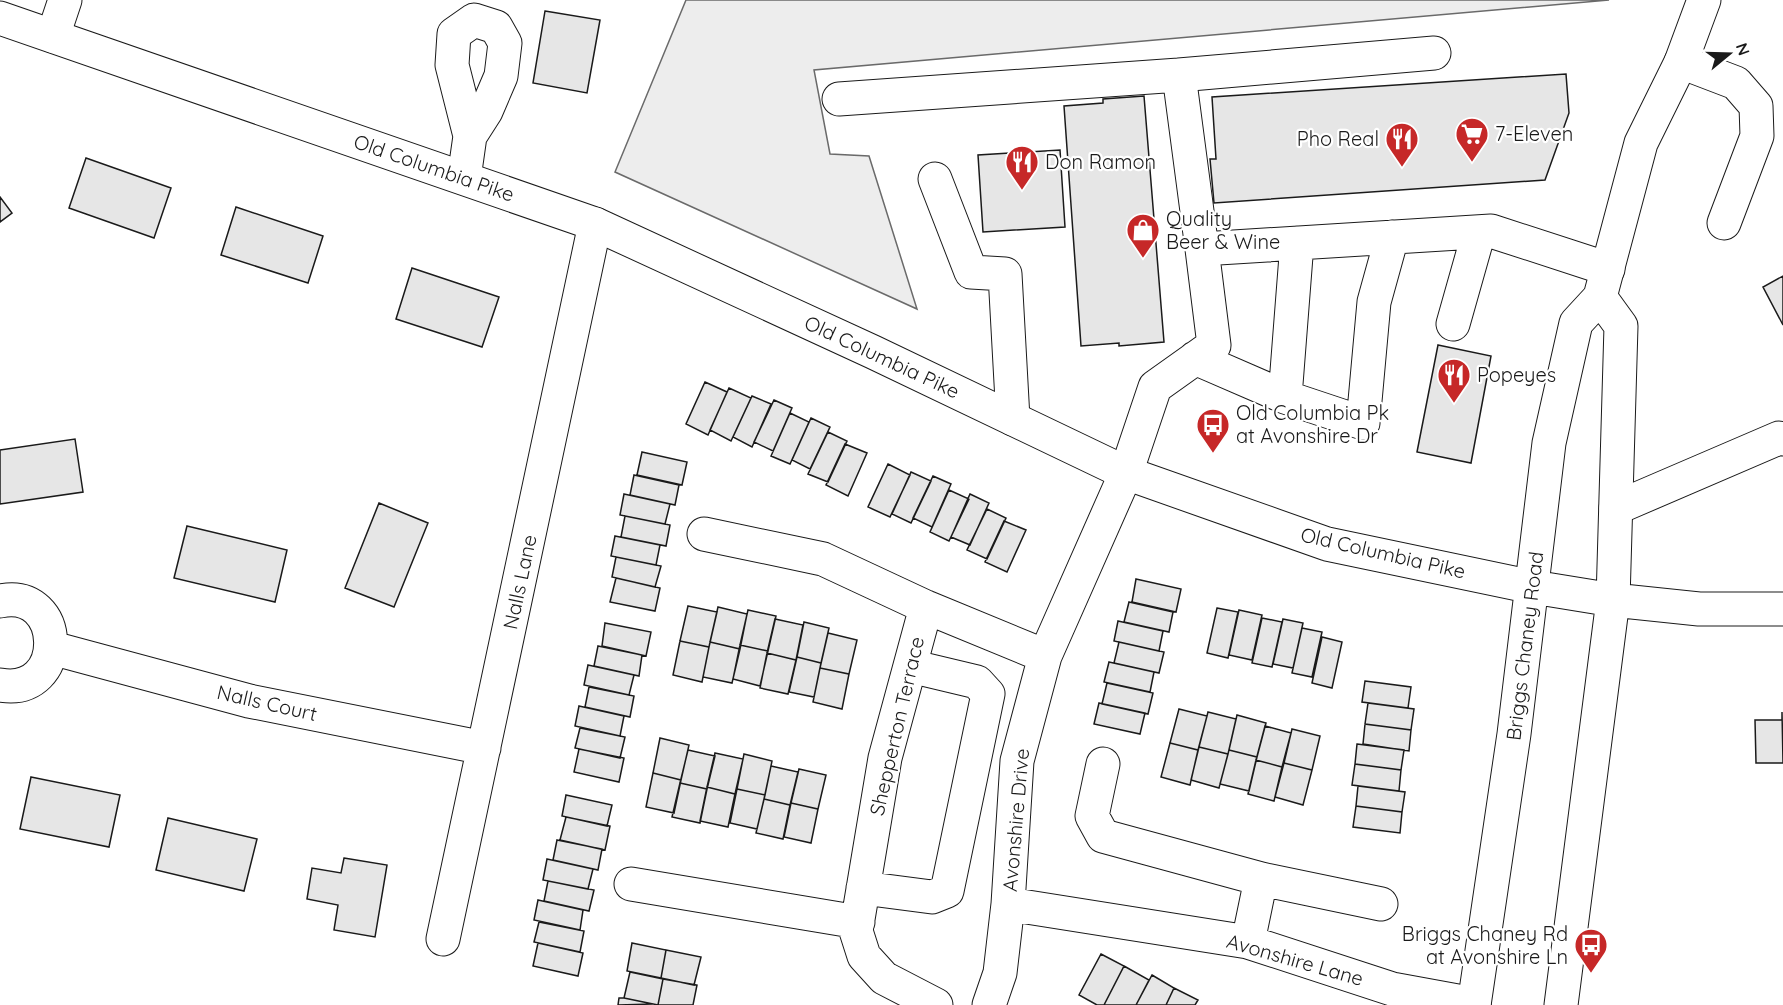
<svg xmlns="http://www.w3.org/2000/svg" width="1783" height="1005" viewBox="0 0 1783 1005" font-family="Quicksand,sans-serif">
<rect width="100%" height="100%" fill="#fff"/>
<path fill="#ededed" stroke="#6a6a6a" stroke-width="1.5" d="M686,0h923l-795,70 16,84 39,2 48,153 -302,-137z"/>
<path fill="#e6e6e6" stroke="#1a1a1a" stroke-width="1.5" d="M545,11l55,9 -13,73 -54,-10z
M1566,74l3,39 -24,67 -331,23 -4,-44h6l-4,-62z
M1144,96l20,246 -45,4v-3l-38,3 -17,-240 39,-3v-4z
M1060,150l5,77 -82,5 -5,-77z
M86,158l85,30 -17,50 -85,-30z
M0,197l12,16 -12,9z
M236,207l87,29 -15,47 -87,-28z
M412,268l87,29 -17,50 -86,-28z
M1783,276v49l-20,-38z
M1438,345l53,11 -20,107 -54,-11z
M705,382l22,10 -19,43 -22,-11z
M729,388l22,10 -20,43 -21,-11z
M752,396l19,8 -19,43 -19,-10z
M774,400l18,8 -19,43 -19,-9z
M790,413l19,9 -19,42 -19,-8z
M811,418l19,9 -20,42 -18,-9z
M828,432l19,9 -19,41 -20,-8z
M75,439l8,53 -83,12v-54z
M845,444l22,9 -19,43 -22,-11z
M642,452l45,10 -5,23 -45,-10z
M888,464l22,11 -20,42 -22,-10z
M911,472l20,9 -20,42 -19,-9z
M634,475l45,10 -4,20 -45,-10z
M933,476l18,8 -19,43 -19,-9z
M949,490l20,9 -20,42 -19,-9z
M624,494l46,10 -5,20 -45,-9z
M970,494l19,9 -19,42 -19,-8z
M379,503l49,20 -34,84 -49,-19z
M987,509l19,9 -19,41 -20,-9z
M625,516l45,9 -4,21 -45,-9z
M1004,521l22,9 -19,42 -22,-10z
M187,526l100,24 -12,52 -101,-24z
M615,536l45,9 -4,20 -45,-9z
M616,557l45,9 -6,21 -43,-10z
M616,578l44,10 -5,23 -45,-9z
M1136,579l45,10 -5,23 -44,-10z
M1129,602l44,10 -4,20 -45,-10z
M688,606l29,6 -8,35 -29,-6z
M718,607l29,7 -7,35 -30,-7z
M1217,608l21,4 -10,46 -21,-5z
M748,610l28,6 -8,35 -28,-6z
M1239,610l23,5 -10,45 -23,-5z
M1262,618l20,4 -10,45 -20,-4z
M775,619l28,6 -7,35 -29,-7z
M1283,619l20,4 -10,45 -20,-4z
M1118,621l45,10 -4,20 -45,-10z
M804,622l25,6 -8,35 -24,-6z
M605,623l46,9 -5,24 -44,-10z
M1302,628l20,4 -10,45 -20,-4z
M828,633l29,7 -8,34 -29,-6z
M1322,637l20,5 -10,46 -20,-5z
M680,641l29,6 -7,35 -29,-7z
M710,642l30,7 -8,34 -29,-6z
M1119,642l45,10 -5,21 -45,-10z
M740,645l28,6 -8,35 -27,-7z
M598,646l44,9 -3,21 -45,-10z
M767,653l29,7 -8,34 -28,-6z
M797,657l24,6 -7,34 -25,-5z
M1109,662l45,10 -4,20 -46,-10z
M588,665l46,10 -5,20 -45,-10z
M820,668l29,6 -7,35 -29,-7z
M1365,681l46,6 -3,21 -46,-6z
M1107,683l46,10 -5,21 -46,-10z
M589,687l45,9 -4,21 -45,-10z
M1099,703l46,10 -5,21 -46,-10z
M1368,703l46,6 -3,21 -46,-6z
M579,706l45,10 -4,20 -45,-10z
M1179,709l28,7 -9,34 -28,-7z
M1208,712l28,7 -8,35 -29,-7z
M1782,712l1,51h-27l-1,-43h27z
M1237,715l29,8 -9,34 -28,-7z
M1365,724l46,6 -2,21 -46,-7z
M1265,726l26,7 -9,34 -26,-7z
M580,728l45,9 -5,21 -45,-10z
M1292,729l28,7 -8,34 -28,-7z
M660,738l29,7 -8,35 -28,-7z
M1170,743l28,7 -8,35 -29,-8z
M1357,744l47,6 -3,20 -46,-6z
M1199,747l29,7 -9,34 -28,-8z
M579,749l45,9 -5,24 -45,-10z
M688,750l27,6 -8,33 -27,-6z
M1229,750l28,7 -8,34 -29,-7z
M715,753l28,6 -8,35 -28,-7z
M744,754l28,7 -7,34 -28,-6z
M1256,760l26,7 -8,34 -26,-7z
M1284,763l28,7 -9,35 -28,-8z
M1355,764l46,6 -2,21 -47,-6z
M771,766l27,6 -8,33 -26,-6z
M799,769l27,6 -8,34 -27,-6z
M653,773l28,7 -7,33 -28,-6z
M31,777l89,18 -11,52 -89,-18z
M680,783l27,6 -7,34 -28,-6z
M1358,786l47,6 -3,20 -46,-6z
M707,787l28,7 -7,33 -28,-6z
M737,789l28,6 -8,34 -27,-6z
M566,795l46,10 -5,21 -45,-10z
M764,799l26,6 -7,34 -27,-6z
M791,803l27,6 -7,34 -27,-6z
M1356,806l46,6 -2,21 -47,-6z
M566,817l44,9 -5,24 -45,-10z
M168,818l89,21 -13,52 -88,-21z
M557,840l45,9 -4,21 -45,-10z
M344,858l43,7 -12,72 -41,-7 4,-25 -31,-6 5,-31 29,5z
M547,859l46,10 -5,20 -45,-9z
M548,881l46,9 -5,21 -45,-10z
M538,900l45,10 -3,20 -46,-10z
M539,922l45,9 -4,21 -46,-10z
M538,943l45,10 -5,23 -45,-10z
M632,943l34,7 -5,28 -34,-7z
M666,950l35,7 -7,28 -33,-7z
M1101,954l23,12 -20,39h-7l-18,-10z
M1124,966l25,14 -13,25h-32z
M630,972l33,7 -5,26 -34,-7z
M1152,975l22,13 -8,17h-30z
M663,979l34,6 -4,20h-35z
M1174,988l24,12 -3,5h-29z
M619,998h5l29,6 -35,1z"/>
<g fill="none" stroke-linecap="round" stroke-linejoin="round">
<g stroke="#1a1a1a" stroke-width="35">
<path id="minor" d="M53,36l12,-36
M1681,62l55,21 20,23 1,30 -33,87
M1179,75l255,-22
M839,99l340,-24 23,174
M464,178l6,-42 -18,-71 2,-31 20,-14 22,7 9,16 -4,33 -15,35 -16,25
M935,179l36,93 34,2 8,145
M1453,324l26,-92
M1195,358l90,39 12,-154
M1285,397l78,26 11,-121 18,-65
M1616,508l163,-70 4,1
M704,534l119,25 103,48 119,49
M0,601c66,-14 69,96 0,84
M926,607l-41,151 -29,173 8,25 20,22 52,27
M52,648l197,53 235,47
M1103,764l-11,52 11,20 158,43 120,25
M631,884l227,38
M863,888l69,9 15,-6 41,-197 -11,-12 -67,-16
M1008,904l240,38 144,47 82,15
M443,939l152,-715
M1248,942l13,-63
M989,1005l11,-32 8,-69 9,-143 28,-105 81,-183 29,-86 59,-42 -12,-96 289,-18 117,38"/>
</g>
<g stroke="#1a1a1a" stroke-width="35">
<path id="major" d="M0,18l595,206 278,128 253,121 201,71 206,43 80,13 86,9h84
M1474,1005l40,-271 35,-291 27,-120 24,-26 41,-154 40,-81 23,-62
M1561,1005l52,-405 8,-274 -21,-29"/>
</g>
<use href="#minor" stroke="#fff" stroke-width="33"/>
<use href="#major" stroke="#fff" stroke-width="33"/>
</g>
<defs>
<g id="supermarket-pin" transform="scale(1.725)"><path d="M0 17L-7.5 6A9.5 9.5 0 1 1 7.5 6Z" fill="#c62828" stroke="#fff"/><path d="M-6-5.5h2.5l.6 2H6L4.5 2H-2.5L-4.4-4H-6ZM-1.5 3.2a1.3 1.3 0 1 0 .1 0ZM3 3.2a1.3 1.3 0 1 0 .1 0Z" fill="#fff"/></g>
<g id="restaurant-pin" transform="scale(1.725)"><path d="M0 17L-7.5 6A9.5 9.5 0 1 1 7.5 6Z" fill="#c62828" stroke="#fff"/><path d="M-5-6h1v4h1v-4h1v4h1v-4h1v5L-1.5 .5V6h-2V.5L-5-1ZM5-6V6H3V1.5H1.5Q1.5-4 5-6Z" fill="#fff"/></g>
<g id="shop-pin" transform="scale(1.725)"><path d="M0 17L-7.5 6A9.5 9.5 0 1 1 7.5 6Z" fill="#c62828" stroke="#fff"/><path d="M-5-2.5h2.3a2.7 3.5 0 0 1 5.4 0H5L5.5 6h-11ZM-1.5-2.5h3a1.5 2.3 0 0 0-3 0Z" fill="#fff"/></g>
<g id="bus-pin" transform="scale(1.725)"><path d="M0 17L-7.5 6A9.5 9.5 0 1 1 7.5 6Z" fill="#c62828" stroke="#fff"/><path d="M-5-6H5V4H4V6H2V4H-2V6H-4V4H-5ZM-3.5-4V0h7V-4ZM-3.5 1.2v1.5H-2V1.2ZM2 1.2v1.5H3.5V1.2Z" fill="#fff"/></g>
</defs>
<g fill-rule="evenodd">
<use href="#supermarket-pin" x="1472" y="134"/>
<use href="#restaurant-pin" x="1402" y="139"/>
<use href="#restaurant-pin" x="1022" y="162"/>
<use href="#shop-pin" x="1143" y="230"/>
<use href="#restaurant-pin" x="1454" y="375"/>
<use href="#bus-pin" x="1213" y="425"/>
<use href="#bus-pin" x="1591" y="945"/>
</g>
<g text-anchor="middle" stroke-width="4.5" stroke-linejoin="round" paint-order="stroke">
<g font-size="20" fill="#1a1a1a" stroke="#fff" text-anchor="start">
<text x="1495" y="141">7-Eleven</text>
<text x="1379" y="146" text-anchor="end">Pho Real</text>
<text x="1045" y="169">Don Ramon</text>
<text x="1166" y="226">Quality<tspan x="1166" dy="23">Beer &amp; Wine</tspan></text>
<text x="1477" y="382">Popeyes</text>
<text x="1236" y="420">Old Columbia Pk<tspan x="1236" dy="23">at Avonshire Dr</tspan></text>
<text x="1568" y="941" text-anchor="end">Briggs Chaney Rd<tspan x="1568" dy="23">at Avonshire Ln</tspan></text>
</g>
<g font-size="20" fill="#1a1a1a" stroke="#fff">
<text transform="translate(434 168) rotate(19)" y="7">Old Columbia Pike</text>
<text transform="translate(882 357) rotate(25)" y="7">Old Columbia Pike</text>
<text transform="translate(1383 553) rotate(13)" y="7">Old Columbia Pike</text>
<text transform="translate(520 582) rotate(-78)" y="7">Nalls Lane</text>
<text transform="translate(1525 646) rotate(-83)" y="7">Briggs Chaney Road</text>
<text transform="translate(267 703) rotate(13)" y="7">Nalls Court</text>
<text transform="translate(897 726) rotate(-77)" y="7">Shepperton Terrace</text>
<text transform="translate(1016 820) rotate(-85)" y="7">Avonshire Drive</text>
<text transform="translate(1295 960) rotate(16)" y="7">Avonshire Lane</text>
</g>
</g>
<g transform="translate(1729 54) rotate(71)" stroke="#ffffff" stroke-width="4.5" paint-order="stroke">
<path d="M0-4.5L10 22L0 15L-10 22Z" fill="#1a1a1a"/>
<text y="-9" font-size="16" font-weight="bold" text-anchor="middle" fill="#1a1a1a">N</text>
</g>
</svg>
